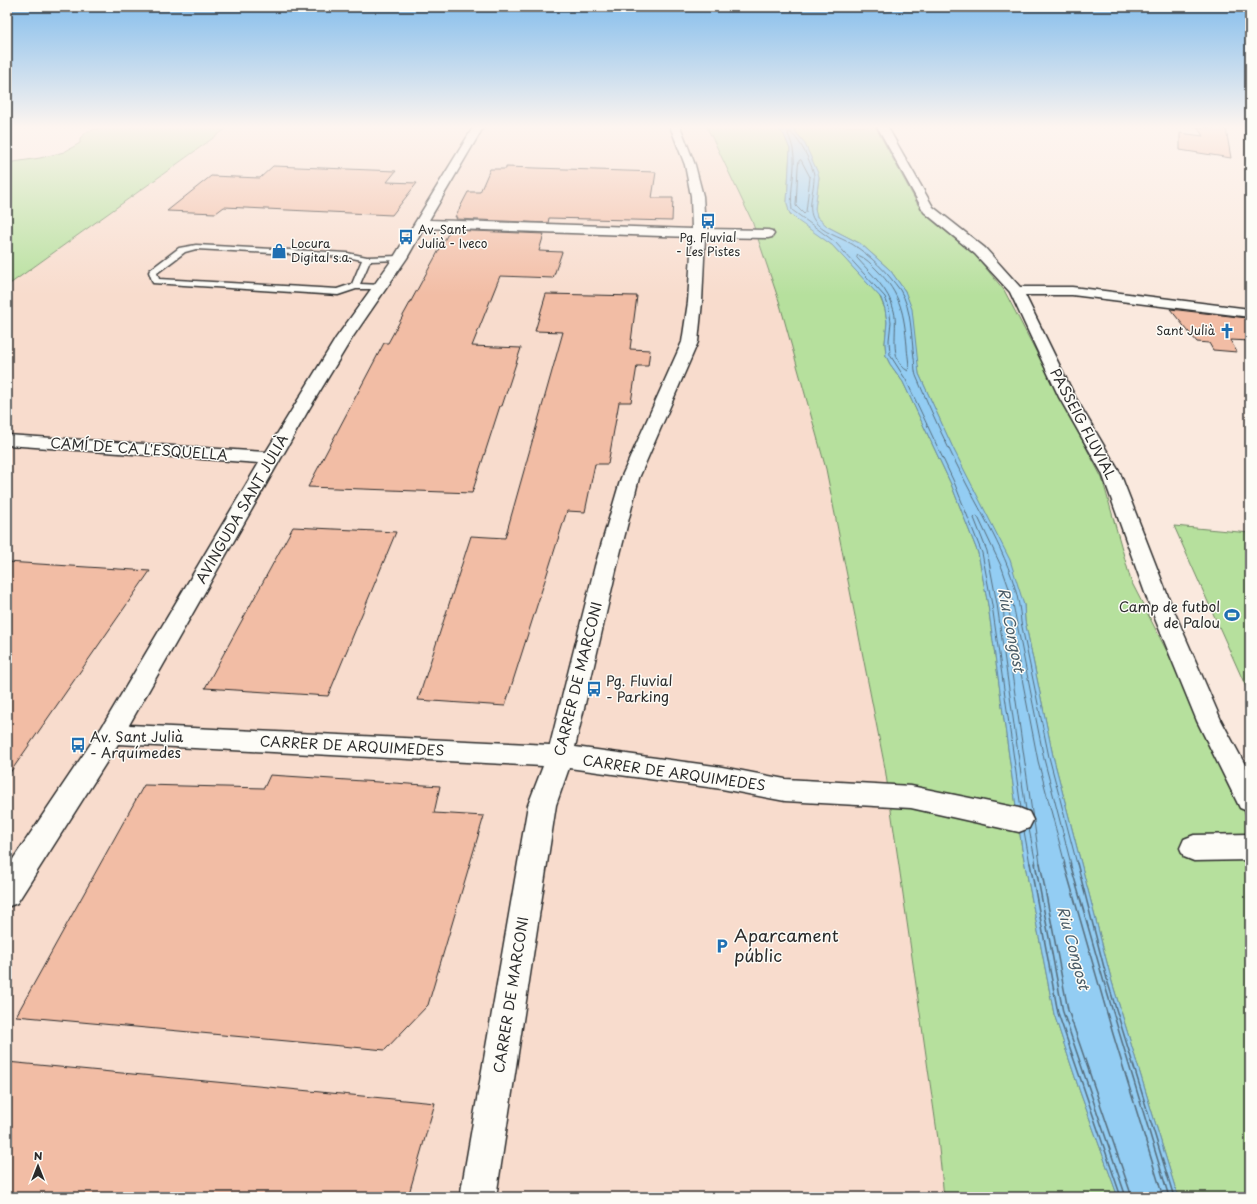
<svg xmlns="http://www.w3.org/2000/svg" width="1257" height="1204" viewBox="0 0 1257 1204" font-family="'Playpen Sans',sans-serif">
<rect width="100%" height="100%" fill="#fae9de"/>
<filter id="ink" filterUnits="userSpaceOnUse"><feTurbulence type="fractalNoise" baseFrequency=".025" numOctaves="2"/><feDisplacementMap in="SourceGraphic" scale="8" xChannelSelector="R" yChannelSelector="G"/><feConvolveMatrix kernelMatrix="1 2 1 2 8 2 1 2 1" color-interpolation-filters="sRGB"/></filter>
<g filter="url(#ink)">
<path fill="#f8dccd" d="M230,126h476l7,13 39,82 27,80 47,168 59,299 53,371 6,58h-937v-911z"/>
<path fill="#b6e09d" stroke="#708664" d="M110,126h120l-223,160v-123l33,-5 24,-6 16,-9v-5l8,-7z
M706,126h70l8,9 6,14 -3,54 3,11 42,31 47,50 6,14 2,13 -2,21 1,13 4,8 13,18 48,102 27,69 10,52 34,244 32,165 26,78 38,105h-174l-6,-58 -53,-371 -59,-299 -47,-168 -27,-80 -39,-82z
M791,126h84l43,79 11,13 46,37 29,35 98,188 29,103 49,96 70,147v373h-72l-66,-215 -59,-226 -28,-135 -1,-16 -105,-231 -14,-83 -15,-21 -29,-26 -33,-17 -11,-10 -2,-8 4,-32 -15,-35z
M1174,526l76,7v163z"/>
<path fill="#93cdf3" stroke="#698ca3" d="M776,126h15l13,16 14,31 1,4 -4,32 2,8 11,10 33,17 29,26 15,21 7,18 7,65 35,76 56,110 14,45 1,16 28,135 59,226 66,215h-60l-38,-105 -26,-78 -32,-165 -34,-244 -10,-52 -27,-69 -48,-102 -13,-18 -4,-8 -1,-13 2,-21 -2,-13 -4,-11 -49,-53 -34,-24 -9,-9 -2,-9 3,-54 -6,-14z"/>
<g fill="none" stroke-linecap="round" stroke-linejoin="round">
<path stroke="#556c7b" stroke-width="1" d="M801,160l9,17 -4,35 -2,2 -8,-8 2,-39 1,-6z
M858,255c8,3 13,9 19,15 24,24 27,44 30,76 0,8 3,18 1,25 -21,-12 -9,-41 -14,-60 -5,-22 -23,-37 -37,-53z
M1021,808l-29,-203 -10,-52 -28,-71 -48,-102 -16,-25 -1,-15 2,-18 -2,-14 -4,-11 -50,-55 -43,-32c-3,-20 5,-41 1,-61 -1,-5 -3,-10 -5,-15l1,-2c9,3 24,34 25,43 1,14 -8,33 0,45 8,13 26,17 38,24 19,12 35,28 48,46 12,19 11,46 14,68 1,6 0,14 3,20 15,36 31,70 49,105 22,43 52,89 55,139l28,135 28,107
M1026,810l-29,-206 -10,-53 -13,-33 2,-2 2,1 24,51 9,26 33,165 27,105
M1033,819l-29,-201 -1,-16 2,-2 2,1 31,160 27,103
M1034,821l6,43
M1029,829l7,35
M1024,831l6,33"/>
<path stroke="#556c7b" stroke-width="1.5" d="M1030,863l28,150 63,184
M1035,863l28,149 63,185
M1040,863l28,147 64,187
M1064,863l49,171 50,163
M1070,863l33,116 66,218
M1077,863l31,120 66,214"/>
</g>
<path fill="#f2bda5" stroke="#2b2b2b" d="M1197,127l29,2 5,29 -51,-8v-17l23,3z
M273,166l123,5 -9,11 30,1 -25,32 -168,-8 -8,6 -49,-2 44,-35 49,2z
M506,167l150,5 -4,26h21l-1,23 -123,-3 -1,5 -92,-4 1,-2h-2l13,-25h12l10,-23h16z
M450,230l94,4 -5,17 23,1 -9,26 -53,-2 -28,70 49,2 -19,58h-2l-28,87 -164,-6 76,-144h4z
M546,294l91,2 -7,53 20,1 -2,16h-11l-6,36h-12l-11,62h-13l-10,48 -18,-1 -62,195 -87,-6 53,-164 34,2 58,-206 -28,-1z
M1170,309l77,9 3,12v11l-20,-1 7,12 -24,-2 -4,-7 -12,-1z
M293,527l103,5 -68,164 -123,-8z
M7,562l143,9 -143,206z
M270,775l170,11 -6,27 50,3 -56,189 -43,45 -369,-34 128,-231 120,3z
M7,1062l428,41 -27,94h-401z"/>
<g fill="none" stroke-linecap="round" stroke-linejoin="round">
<g stroke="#2b2b2b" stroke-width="3">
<path id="lane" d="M196,245l151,8 20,4 33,-1 4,2 -4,2 -30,1 -10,23 21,1h3l1,2 -1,2h-28l-18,6 -185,-12 -4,-11 1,-2 29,-22zM196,249l151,8 15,3 -10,24 -15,5 -178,-10 -2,-6 28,-21z"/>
</g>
<g stroke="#2b2b2b" stroke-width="3">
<path id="street" d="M474,126h10l-55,94 263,9 -1,-33 -6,-31 -15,-39h10l15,39 8,31 2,33 63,1 4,1 2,3 -2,3 -4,1 -63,-1 -3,65 -4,40 -59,136 -22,88 -42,181 147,20 63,12 126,7 108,22 10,4 4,8 -4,8 -10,4 -108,-24 -126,-7 -63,-12 -153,-21 -13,37 -60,392h-36l68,-392 15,-39 -425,-22 -101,159 -10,4v-39l95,-141 157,-264 -252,-18v-10l259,17 70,-114 58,-81zM424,228l268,9 -4,65 -6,40 -61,136 -26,88 -45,179 -421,-20 180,-316 43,-71 55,-80z
M877,126h10l46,81 52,41 35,39h52l178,22v8l-178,-22h-47l50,102 45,76 51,131 50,116 29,54v38l-10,-4 -43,-87 -48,-117 -47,-131 -43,-76 -49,-105 -35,-38 -51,-42z
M1250,834v26l-56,1 -10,-4 -4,-9 4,-9 10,-4z"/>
</g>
<use href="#lane" fill="#fdfcf7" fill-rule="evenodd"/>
<use href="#street" fill="#fdfcf7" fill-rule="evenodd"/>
</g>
</g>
<linearGradient id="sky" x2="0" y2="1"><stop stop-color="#86beec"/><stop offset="0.43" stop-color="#fdf5f0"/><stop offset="1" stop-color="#fdf5f0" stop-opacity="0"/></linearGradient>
<rect width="1257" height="295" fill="url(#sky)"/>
<defs>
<g id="bus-bare" transform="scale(1.2)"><path d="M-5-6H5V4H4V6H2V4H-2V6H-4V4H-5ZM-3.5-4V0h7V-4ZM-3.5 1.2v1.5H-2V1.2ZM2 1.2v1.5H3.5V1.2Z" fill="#1f6fb2" stroke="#fdfcf7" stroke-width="2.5" paint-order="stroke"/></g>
<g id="shop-bare" transform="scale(1.2)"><path d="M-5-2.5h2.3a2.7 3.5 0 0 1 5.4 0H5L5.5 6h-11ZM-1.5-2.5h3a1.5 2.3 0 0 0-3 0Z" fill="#1f6fb2" stroke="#fdfcf7" stroke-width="2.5" paint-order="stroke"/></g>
<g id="church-bare" transform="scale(1.2)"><path d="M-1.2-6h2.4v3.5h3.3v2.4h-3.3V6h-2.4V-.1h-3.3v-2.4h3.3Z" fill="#1f6fb2" stroke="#fdfcf7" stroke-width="2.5" paint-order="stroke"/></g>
<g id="stadium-bare" transform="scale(1.2)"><path d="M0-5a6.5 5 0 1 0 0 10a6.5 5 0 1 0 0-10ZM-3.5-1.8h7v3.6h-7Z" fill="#1f6fb2" stroke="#fdfcf7" stroke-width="2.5" paint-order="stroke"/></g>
<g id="parking-bare" transform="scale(1.2)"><path d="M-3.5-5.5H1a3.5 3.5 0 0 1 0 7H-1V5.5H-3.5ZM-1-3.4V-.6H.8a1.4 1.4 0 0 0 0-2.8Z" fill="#1f6fb2" stroke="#fdfcf7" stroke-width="2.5" paint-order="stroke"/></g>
</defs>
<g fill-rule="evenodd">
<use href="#bus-bare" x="708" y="221"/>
<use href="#bus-bare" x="406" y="237"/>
<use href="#shop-bare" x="279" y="251"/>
<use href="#church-bare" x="1227" y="331"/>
<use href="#stadium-bare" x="1232" y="615"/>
<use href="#bus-bare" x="594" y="689"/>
<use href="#bus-bare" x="78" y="745"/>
<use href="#parking-bare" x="722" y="946"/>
</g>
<g text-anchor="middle" stroke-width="3" stroke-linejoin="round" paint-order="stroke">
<g font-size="12" fill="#2b2b2b" stroke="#fdfcf7" text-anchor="start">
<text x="418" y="234">Av. Sant<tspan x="418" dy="14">Julià - Iveco</tspan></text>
<text x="708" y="242" text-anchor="middle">Pg. Fluvial<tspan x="708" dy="14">- Les Pistes</tspan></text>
<text x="291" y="248">Locura<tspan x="291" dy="14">Digital s.a.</tspan></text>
<text x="1215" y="335" text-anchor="end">Sant Julià</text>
</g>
<g font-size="14" fill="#2b2b2b" stroke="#fdfcf7">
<text transform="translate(1083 424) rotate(62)" y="5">PASSEIG FLUVIAL</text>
<text transform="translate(139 449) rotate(4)" y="5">CAMÍ DE CA L'ESQUELLA</text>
<text transform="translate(242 509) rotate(-60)" y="5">AVINGUDA SANT JULIÀ</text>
<text transform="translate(578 679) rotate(-76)" y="5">CARRER DE MARCONI</text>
<text transform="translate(352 746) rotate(3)" y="5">CARRER DE ARQUIMEDES</text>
<text transform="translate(674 773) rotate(8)" y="5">CARRER DE ARQUIMEDES</text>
<text transform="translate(511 995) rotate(-81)" y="5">CARRER DE MARCONI</text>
</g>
<g font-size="14" fill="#2b2b2b" stroke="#fdfcf7" text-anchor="start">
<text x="1220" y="612" text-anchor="end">Camp de futbol<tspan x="1220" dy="16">de Palou</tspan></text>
<text x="606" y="686">Pg. Fluvial<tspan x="606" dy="16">- Parking</tspan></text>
<text x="90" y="742">Av. Sant Julià<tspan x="90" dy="16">- Arquímedes</tspan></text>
</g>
<g font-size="15" font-style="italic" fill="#4a5c67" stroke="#fdfcf7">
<text transform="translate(1011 630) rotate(79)" y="5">Riu Congost</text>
<text transform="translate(1073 948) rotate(75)" y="5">Riu Congost</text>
</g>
<g font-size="17" fill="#2b2b2b" stroke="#fdfcf7" text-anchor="start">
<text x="734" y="942">Aparcament<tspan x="734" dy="20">públic</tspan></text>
</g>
</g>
<rect width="1257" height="1204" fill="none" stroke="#fdfcf7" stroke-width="24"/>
<rect x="12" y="12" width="1233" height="1180" fill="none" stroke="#2b2b2b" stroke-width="1.5" filter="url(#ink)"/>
<g transform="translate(38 1166)" stroke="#fdfcf7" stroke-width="3" paint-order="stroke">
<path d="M0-3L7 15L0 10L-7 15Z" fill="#2b2b2b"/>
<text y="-6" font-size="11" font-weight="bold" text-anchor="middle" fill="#2b2b2b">N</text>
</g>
</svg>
